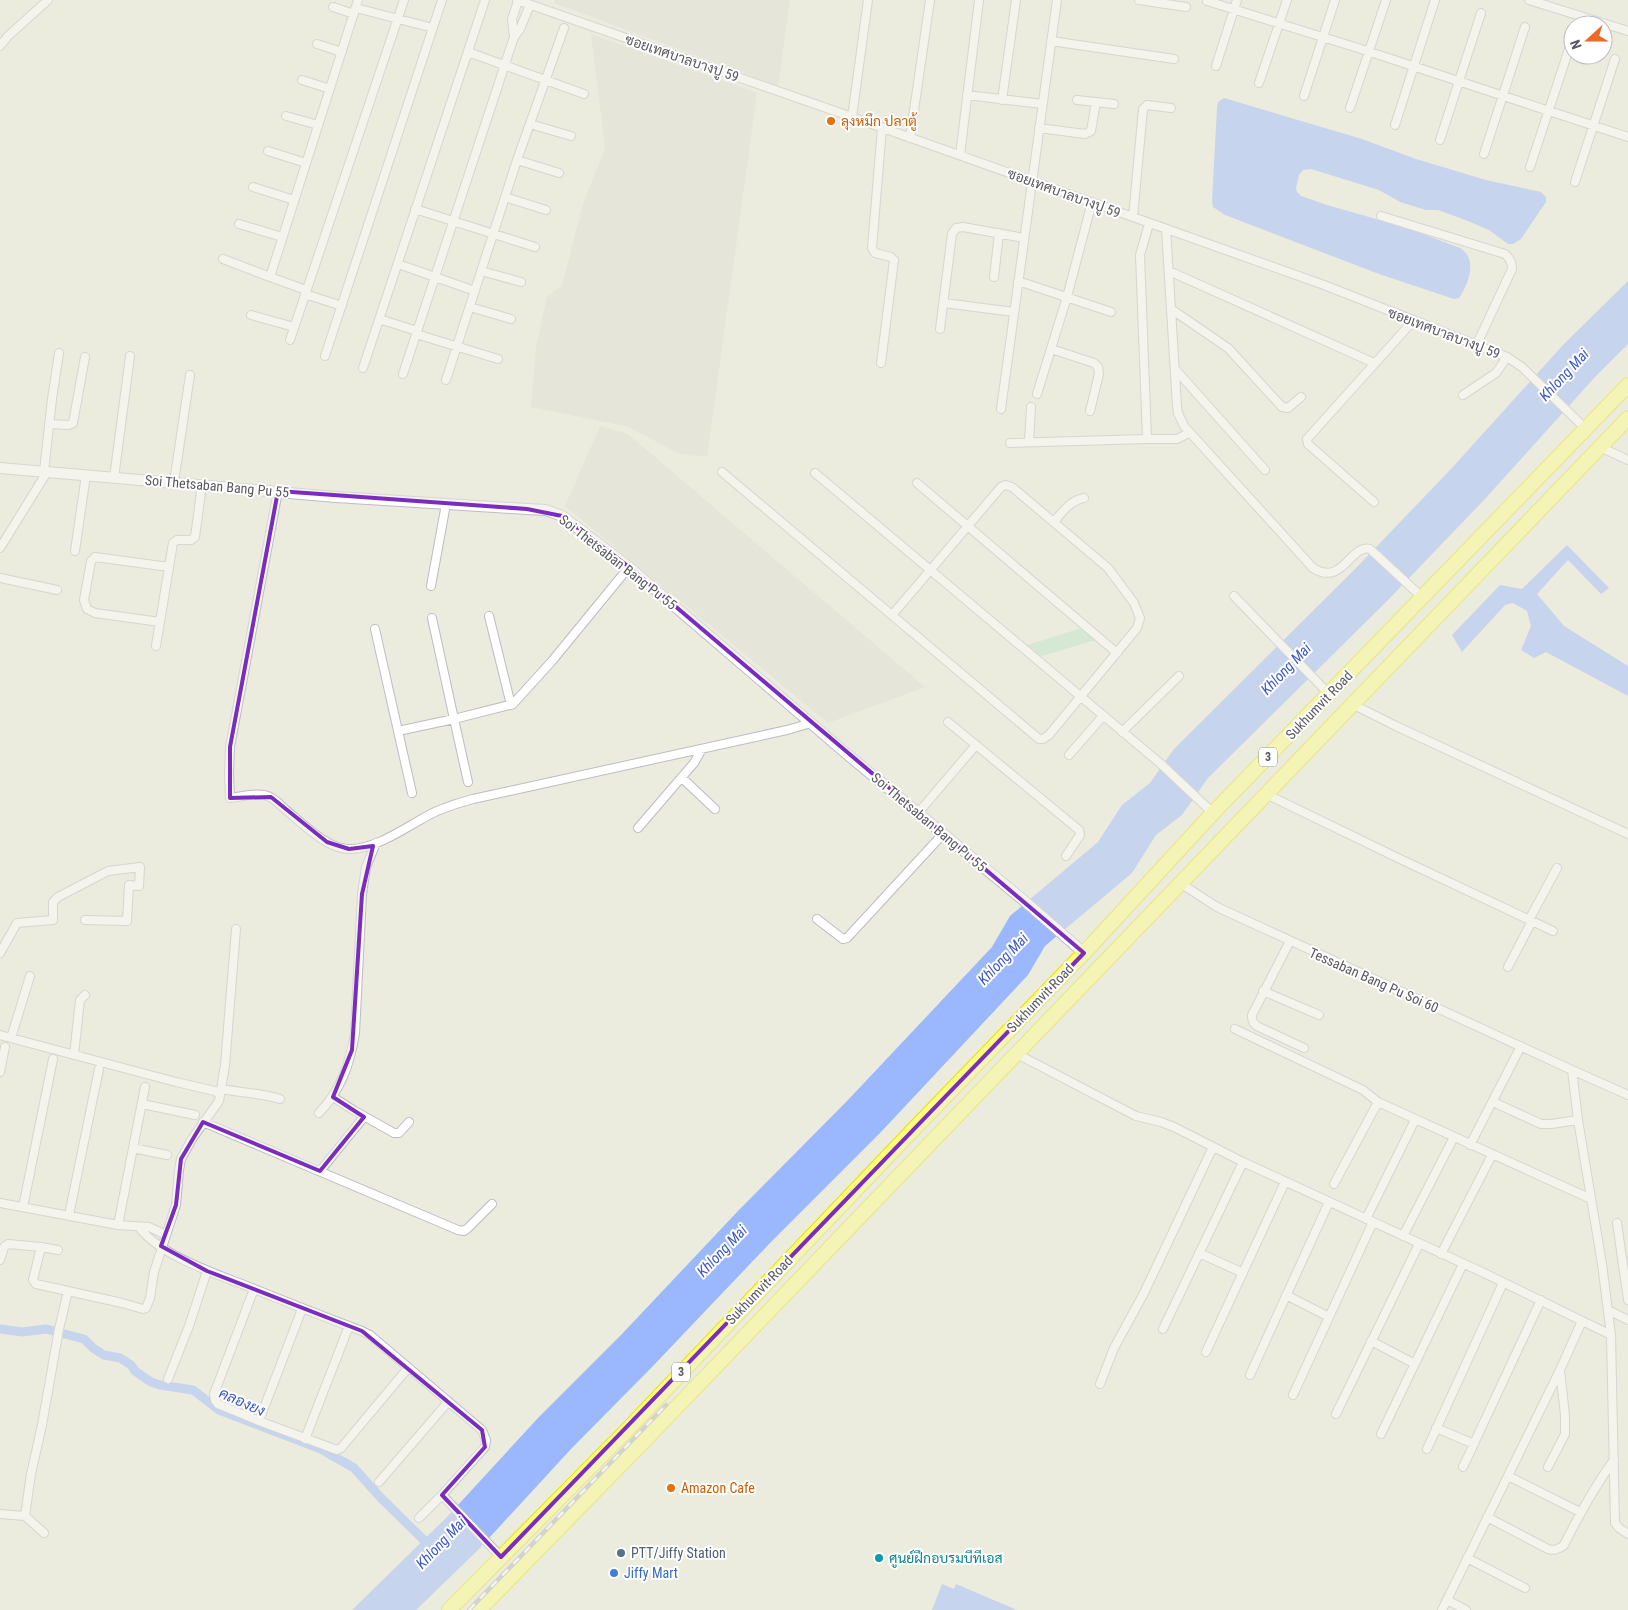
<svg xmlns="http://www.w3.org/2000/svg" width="1628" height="1610" viewBox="0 0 1628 1610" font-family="'Roboto Condensed',Sarabun,sans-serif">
<rect width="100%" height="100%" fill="#ebebde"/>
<path fill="#deded6" d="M555,0h235l-12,86 -224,-83z
M591,34l166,59 -50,364 -28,-3 -50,-27 -98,-20 5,-60 11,-50 15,-11 21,-82 22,-56z
M600,426l28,8 297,253 -97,36 -263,-217z"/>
<path fill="#bae4c5" d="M1085,627l14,12 -64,19 -14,-11z"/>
<path fill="#9bb8ff" d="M1224,98l138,41 54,20 70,21 55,12 5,5v5l-25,37 -8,5h-5l-19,-14 -21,-9 -30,-11h-12l-26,-8 -21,-12 -68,-21 -8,1 -4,5 -3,13 1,4 4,4 26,9 77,22 56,21c18,11 9,35 -1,50l-5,1 -75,-25 -154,-59 -12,-8 -1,-6 5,-93 1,-6z
M1628,281v63l-33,33 -111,123 -95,99 -181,179 -26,37 -26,20 -24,38 -87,73 -17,29 -147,157 -111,111 -117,123 -82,83 -93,101 -62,60h-64l94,-92 92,-100 83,-83 117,-124 110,-111 144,-153 18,-31 88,-74 24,-37 28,-22 24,-34 183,-182 94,-98 112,-124z
M1567,545l42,43 -8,6 -33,-34 -31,34 27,32 64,40v30l-82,-44 -12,6 -13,-8 10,-24 -4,-15 -14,-8 -8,2 -43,47 -10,-17 48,-50 22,4z
M942,1584l12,5 2,-5 61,26h-85z"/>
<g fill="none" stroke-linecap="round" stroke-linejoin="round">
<path stroke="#9bb8ff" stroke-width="9" d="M0,1329l22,3 24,-3 38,10 9,9 11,7 16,3 11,7 4,6 16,11 9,3 33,5 26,20 102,39 33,19 27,30 51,50"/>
<g stroke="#bcbcc3" stroke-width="10">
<path id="street" d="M517,0l335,117 472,168 183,72 15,10 64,62
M1139,0l47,7
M1529,0l99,31
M1207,1l154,48 267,88
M333,7l21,7
M356,8l77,20
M514,37l-2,-18 6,-18
M1051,41l123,18
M317,44l25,8
M0,46l8,-10 40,-36
M468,52l116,42
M1216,66l21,-66
M302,80l28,9
M1259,83l28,-83
M967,95l75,9
M1304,96l31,-96
M1002,100l14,-100
M1077,100l37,4
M1350,108l36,-108
M286,116l32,9
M852,117l16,-117
M530,124l41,12
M1395,125l40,-125
M1039,128l46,6 6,-3 5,-29
M910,138l20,-138
M1440,140l41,-127
M268,151l38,12
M1484,154l41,-127
M960,155l19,-155
M517,160l42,13
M1530,167l40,-121
M1575,182l40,-123
M253,187l41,13
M505,197l41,13
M415,209l120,38
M1381,216l124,38c5,5 7,8 7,15l-35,75
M1133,217l10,-108 4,-4 24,3
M239,224l43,13
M1166,229l11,177 1,7 6,13 129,142c30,19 37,-24 57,-19l53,49
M223,259l47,18
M398,264l77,27
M481,271l40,11
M1169,271l205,92
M994,277l5,-44
M1018,281l93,31
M306,290l-36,-13 88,-277
M305,294l37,12
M944,303l70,9
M470,307l41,12
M1171,309l57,39 54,59 6,1 13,-11
M251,315l43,12
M379,319l38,12
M940,329l12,-95 4,-6 7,-1 61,11
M416,334l82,25
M290,340l114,-340
M1051,349l43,14 4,4 1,7 -9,37
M325,356l117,-356
M881,363l13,-103 -3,-3 -16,-4 -3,-5 10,-120
M363,368l122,-368
M1175,369l90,101
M403,374l111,-337 6,-8 10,-24
M446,380l71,-220 47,-132
M1037,394l30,-97 25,-95
M1463,395l33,-22 11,-16
M1001,409l56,-409
M49,424l20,1 4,-2 12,-66
M1147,439h30l12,-6
M1029,442l2,-35
M1010,443l137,-4 -7,-184 9,-31
M1600,447l28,13
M44,471l8,-72 7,-46
M722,472l317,267h4l6,-4 88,-107 3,-10 -6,-15 -26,-35 -96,-81 -7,-2 -4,2 -108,127
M815,473l346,291 52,49
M114,478l16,-122
M174,482l16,-107
M917,483l200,170
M278,491l-48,256 -1,26 1,25c10,-1 23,-5 34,-3 9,1 15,9 22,15 16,13 42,40 64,39 29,0 61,-26 87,-38 12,-5 24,-9 36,-12l314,-69 24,-7
M1374,502l-66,-58 -1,-5 106,-118
M1054,522c8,-10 17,-22 30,-24
M0,548l47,-76
M75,551l11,-76
M0,578l57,12
M431,586l15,-82
M1234,596l95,98
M489,616l22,89
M160,622l-65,-9 -8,-4 -3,-9 7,-39 4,-4 74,10
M375,629l37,164
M156,646l17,-103 4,-3h14l4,-3 7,-52
M1352,704l44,22 232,108
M398,731l56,-12 -22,-101
M1122,732l57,-56
M976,745l103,85 1,5 -14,21
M1069,755l34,-39
M682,778l33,31
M468,782l-14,-63 59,-15 39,-43 77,-94
M1266,794l132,64 155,73
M918,813l58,-68 -28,-23
M638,828l56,-65 8,-14
M1180,883l37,24 355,163 6,50 24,144 9,71 4,188 4,5 9,6
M817,919l26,20 4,-1 95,-103
M1529,920l28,-52
M1290,941l-38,74c0,6 1,9 7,12l45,21
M0,953l17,-30 36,-3v-18l5,-5 50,-26 32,-4 -1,19 -10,-1 -2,36 -42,-1
M1508,967l24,-46
M1263,991l56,24
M1235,1029l128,61 15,12 213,97
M0,1035l176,47 39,9 5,4 -1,6 -27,38 -11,20 -2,11 -3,35 -22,67 -4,26 -4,10 -3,1 -21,-6 -54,-12
M11,1038l19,-62
M1017,1054l119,62 25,6 13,5 69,35 241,111 127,62
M74,1055l6,-55 5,-5
M1572,1070l56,25
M0,1072l5,-25
M222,1089c20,4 39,4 58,10
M220,1095l5,-30 11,-136
M333,1097l20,13 41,23h5l10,-11
M1493,1102l48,22h10l27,-4
M142,1104l53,11
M319,1113c22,-23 31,-49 36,-80l7,-139 4,-27 10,-24
M203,1122l255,108 6,1 4,-3 24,-24
M1470,1145l51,-99
M133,1148l34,7
M320,1171l44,-54
M1334,1184l44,-82
M0,1203l118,22 31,2 17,8
M23,1207l30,-148
M69,1215l30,-146
M1366,1219l49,-99
M1617,1223l11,77
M118,1225l27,-138
M139,1227c21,29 80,48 113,61 37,15 73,29 110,43l8,4 112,95 4,10 -1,7 -43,48 59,62
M1403,1236l51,-99
M1199,1253l44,20
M1441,1254l51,-99
M0,1260l4,-13 4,-3 33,3
M254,1289l-40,105 1,6 3,4 41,17 78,29 4,-2 67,-80
M1286,1295l43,22
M1608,1310l20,10
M1163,1329l80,-167
M1371,1341l44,23
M1206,1352l79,-170
M1250,1375l79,-173
M168,1379l21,-53 18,-55
M1100,1384l14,-36 30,-55 69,-146
M1293,1395l80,-173
M1336,1414l83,-170
M259,1421l43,-112
M1436,1428l38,16
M1381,1434l82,-170
M305,1439l44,-113
M1427,1449l76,-166
M1463,1467l78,-167
M1548,1467l17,-33v-19l-5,-45
M1508,1476l72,36
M379,1482l69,-80
M0,1514l25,2 19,17
M25,1516l6,-42 11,-49 17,-96 9,-38 -32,-7 -3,-4 8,-33 17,3
M1487,1517l61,32c7,2 11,0 16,-4 15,-30 30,-58 50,-85
M419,1518l23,-23
M1467,1558l58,30
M1447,1600l19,10
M1442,1610l118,-240 22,-49"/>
</g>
<g stroke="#bcbdc5" stroke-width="12">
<path id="secondary" d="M0,468l336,29 191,12 19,1 16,6 67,51 219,188 174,144 62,54"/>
</g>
<g stroke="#eae000" stroke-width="16">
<path id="highway" d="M449,1610l176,-178 286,-300 173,-179 129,-140 415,-428
M479,1610l165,-169 984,-1023"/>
</g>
<use href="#street" stroke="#fff" stroke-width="8"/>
<use href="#secondary" stroke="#fff" stroke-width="10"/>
<use href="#highway" stroke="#fcfe83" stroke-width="14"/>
<g stroke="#b4b5b5" stroke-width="4.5">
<path id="rail" d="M469,1610l197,-205"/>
</g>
<use href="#rail" stroke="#fff" stroke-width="2.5" stroke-dasharray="8" stroke-linecap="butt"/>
</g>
<path d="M0 0H1628V1610H0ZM278,491l249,18 35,7 67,51 455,386 -583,604 -59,-62 43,-48 -3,-17 -120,-99 -155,-60 -46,-25 15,-41 5,-46 22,-37 117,49 44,-54 -31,-20 19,-47 10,-156 11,-48 -24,3 -22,-7 -56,-45 -41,1v-51z" fill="#ebebde" fill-opacity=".55" fill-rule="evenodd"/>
<path fill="none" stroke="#7b2cbf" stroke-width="4" stroke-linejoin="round" d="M278,491l249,18 35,7 67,51 455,386 -583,604 -59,-62 43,-48 -3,-17 -120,-99 -155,-60 -46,-25 15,-41 5,-46 22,-37 117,49 44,-54 -31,-20 19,-47 10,-156 11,-48 -24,3 -22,-7 -56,-45 -41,1v-51z"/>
<g fill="#e8710a" stroke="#fff" stroke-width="2">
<circle cx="831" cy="121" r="5"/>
<circle cx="671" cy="1488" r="5"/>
</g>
<circle fill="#5c6f8a" stroke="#fff" stroke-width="2" cx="621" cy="1553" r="5"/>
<circle fill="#0f9aa8" stroke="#fff" stroke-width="2" cx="879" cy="1558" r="5"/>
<circle fill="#3f7fe0" stroke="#fff" stroke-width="2" cx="614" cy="1573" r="5"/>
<g text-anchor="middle" stroke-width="4" stroke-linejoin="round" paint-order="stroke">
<g fill="#fff" stroke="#8a8b90" stroke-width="1">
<rect x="1259" y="747.5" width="18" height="19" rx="4"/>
<rect x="672" y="1362.5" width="18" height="19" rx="4"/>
</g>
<g font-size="12" font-weight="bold" fill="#585960">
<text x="1268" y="761">3</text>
<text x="681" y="1376">3</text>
</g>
<g font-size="14" fill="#585960" stroke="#fff">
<text transform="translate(682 58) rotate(19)" y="5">ซอยเทศบาลบางปู 59</text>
<text transform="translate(1064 193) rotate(20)" y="5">ซอยเทศบาลบางปู 59</text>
<text transform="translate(1444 333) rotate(21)" y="5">ซอยเทศบาลบางปู 59</text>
<text transform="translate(217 486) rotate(5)" y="5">Soi Thetsaban Bang Pu 55</text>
<text transform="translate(618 562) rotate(38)" y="5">Soi Thetsaban Bang Pu 55</text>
<text transform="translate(1319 705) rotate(-46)" y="5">Sukhumvit Road</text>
<text transform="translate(929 822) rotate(40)" y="5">Soi Thetsaban Bang Pu 55</text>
<text transform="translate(1374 980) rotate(24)" y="5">Tessaban Bang Pu Soi 60</text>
<text transform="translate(1040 998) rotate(-46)" y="5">Sukhumvit Road</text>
<text transform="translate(759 1290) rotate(-46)" y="5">Sukhumvit Road</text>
</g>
<g font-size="14" fill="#c56008" stroke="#fff" text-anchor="start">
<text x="841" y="126">ลุงหมึก ปลาตู้</text>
<text x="681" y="1493">Amazon Cafe</text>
</g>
<g font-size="14" fill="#4e5e75" stroke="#fff" text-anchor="start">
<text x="631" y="1558">PTT/Jiffy Station</text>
</g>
<g font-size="14" fill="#0d838f" stroke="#fff" text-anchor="start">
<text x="889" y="1563">ศูนย์ฝึกอบรมบีทีเอส</text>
</g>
<g font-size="14" fill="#366cbe" stroke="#fff" text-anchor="start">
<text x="624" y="1578">Jiffy Mart</text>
</g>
<g font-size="15" font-style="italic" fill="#3d5ac2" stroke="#fff">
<text transform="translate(1564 375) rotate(-47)" y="5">Khlong Mai</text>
<text transform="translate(1286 669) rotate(-46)" y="5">Khlong Mai</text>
<text transform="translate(1003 959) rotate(-46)" y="5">Khlong Mai</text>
<text transform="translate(722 1251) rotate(-46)" y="5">Khlong Mai</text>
<text transform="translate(242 1402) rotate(24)" y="5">คลองยง</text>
<text transform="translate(441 1543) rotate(-46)" y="5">Khlong Mai</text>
</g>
</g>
<g transform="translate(1588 40) rotate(249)"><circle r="24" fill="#ffffff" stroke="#bcbdbf"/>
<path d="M0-4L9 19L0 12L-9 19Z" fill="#ea6a26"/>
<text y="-8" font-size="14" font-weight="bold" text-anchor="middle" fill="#585960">N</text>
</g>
</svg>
